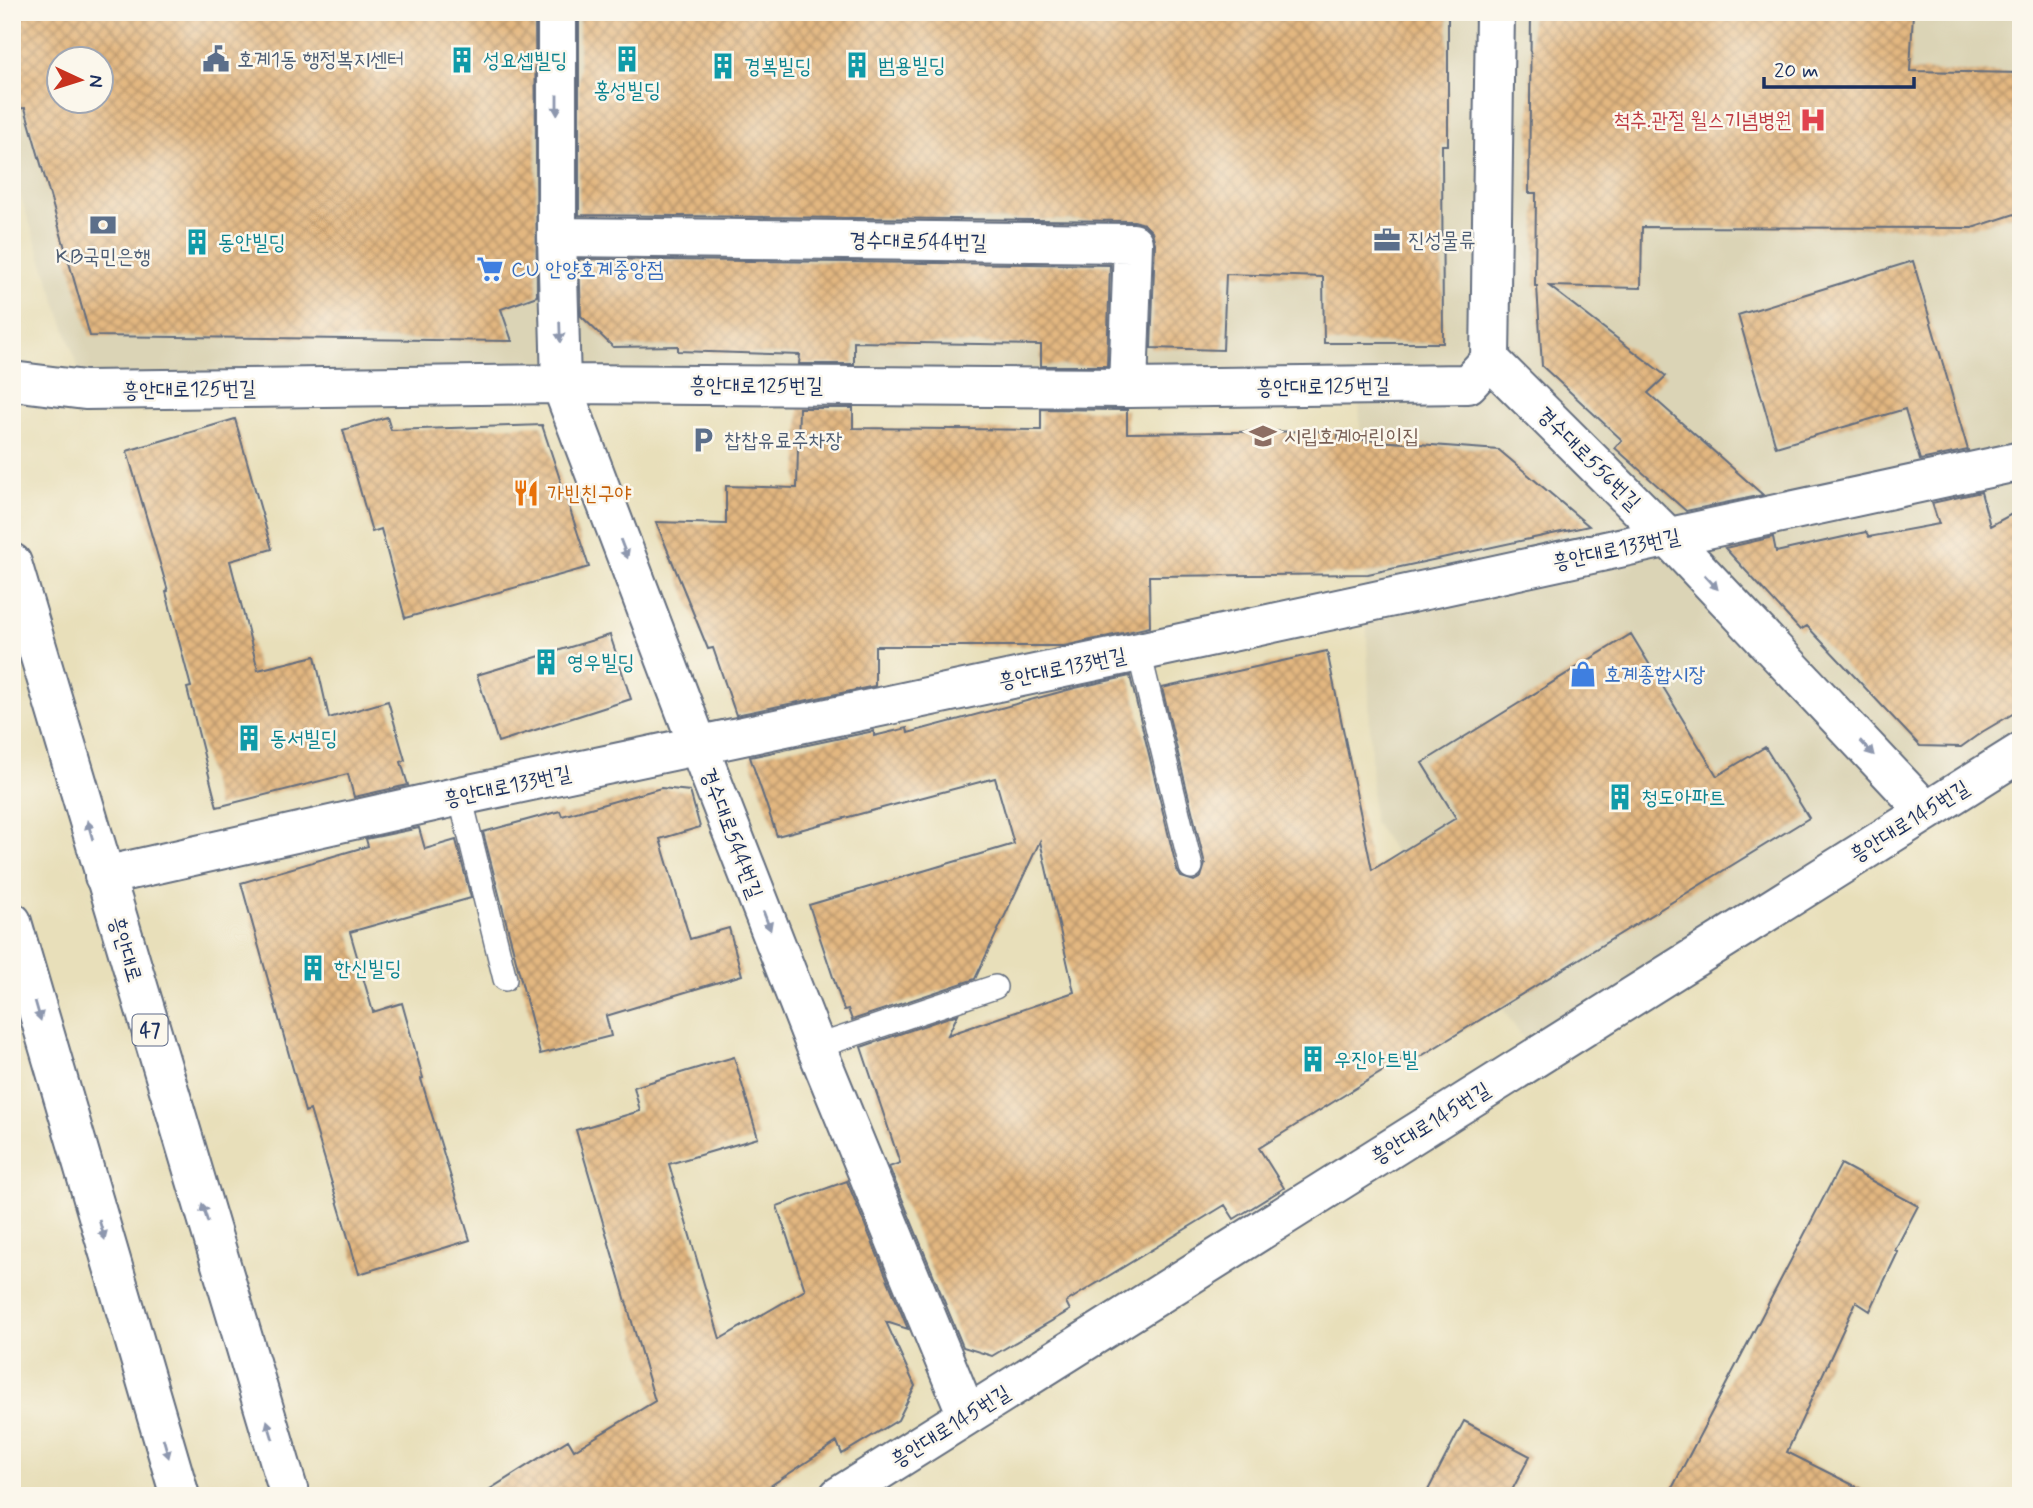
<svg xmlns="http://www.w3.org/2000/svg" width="2033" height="1508" viewBox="0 0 2033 1508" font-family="Mynerve,'Poor Story',sans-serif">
<defs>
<pattern id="building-cross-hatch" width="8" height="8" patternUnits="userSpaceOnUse" patternTransform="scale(1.75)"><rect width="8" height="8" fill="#e3b780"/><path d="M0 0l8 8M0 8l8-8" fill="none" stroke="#b7956c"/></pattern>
</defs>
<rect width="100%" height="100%" fill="#fbf7ec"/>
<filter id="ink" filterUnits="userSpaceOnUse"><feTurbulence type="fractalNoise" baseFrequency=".0143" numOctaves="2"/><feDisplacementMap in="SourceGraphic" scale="14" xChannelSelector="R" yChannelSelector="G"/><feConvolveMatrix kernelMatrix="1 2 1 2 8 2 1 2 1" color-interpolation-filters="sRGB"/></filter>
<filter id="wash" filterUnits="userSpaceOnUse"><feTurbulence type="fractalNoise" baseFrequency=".00686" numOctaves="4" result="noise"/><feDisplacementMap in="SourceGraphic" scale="28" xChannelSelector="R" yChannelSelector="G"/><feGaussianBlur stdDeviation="1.57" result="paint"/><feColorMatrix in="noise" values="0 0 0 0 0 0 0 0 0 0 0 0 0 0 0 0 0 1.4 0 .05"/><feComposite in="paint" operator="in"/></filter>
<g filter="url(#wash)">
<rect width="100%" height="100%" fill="#e8dfba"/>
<path fill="#dbd4b6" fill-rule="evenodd" d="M12,12h555l-2,217 3,-217h1453v739l-492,296 -156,-226 -14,-427 -803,-21 -474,6 -70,-208zM60,60h42v42h-42z"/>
<g id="blocks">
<path fill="url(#building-cross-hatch)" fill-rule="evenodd" d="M12,12h523l2,284 -36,13 11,32 -422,-5 -65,-228 -13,1zM60,60h42v42h-42z
M579,12h433l2,4 125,4 1,-8h308v133h-6l1,198h-119l-1,-66 -97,-3 -3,76 -72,-2 4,-105 -3,-11 -8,-8 -10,-3 -555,-6z
M1531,12h382l-3,59 111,2v139l-49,16 -330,-1 -1,61 -92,-2 117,90 -18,17 115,102 -77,16 -71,-63 7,-8 -80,-74 -5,-80h-2l1,-93h-7z
M579,259l531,6 -3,101h-66v-21l-187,-3v22h-55l1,-9 -122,-4v-5l-65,1 -32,-31z
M1913,261l55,189 -48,10 -15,-51 -129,38 -38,-132z
M799,408h54v20l188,2v-21l86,1v23l211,-2v7l161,12 90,76 -221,48 -219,2 1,51 -86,19h-189v40l-139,29 -23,-67 -5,1 -52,-127 70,2v-38l71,2z
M387,417l4,13 151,-5 47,142 -184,51 -24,-89 -9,3 -29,-102z
M235,419l37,130 -42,12 28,109 57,-14 14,62 59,-17 17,59 -4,2 7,23 -54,12 -6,-23 -131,33 -30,-119 4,-1 -25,-95 2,-1 -41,-140z
M1981,492l9,34 31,-17v200l-39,23 -21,15 -41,-1 -113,-120 -7,4 -75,-82 48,-11 3,15 90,-20 3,5 70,-13 -7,-21z
M1631,634l86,142 48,-29 44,71 -391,240 -4,-6 -155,96 25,40 -50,31 -9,-14 -159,97 4,8 -78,46 -29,-9 -74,-180 11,-4 -39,-116 97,-33 -10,21 126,-43 -34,-151 -65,138 -123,41 -4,-11 -4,1 -35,-105 205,-61 -19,-66 -218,58 -27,-79 124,-26v5l33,-8 1,5 167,-45 55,-12 47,194 4,7 13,4 7,-4 4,-13 -43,-176 165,-37 45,219 84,-52 -34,-55z
M610,635l21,64 -133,43 -21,-67z
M661,788l29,3 10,36 -40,12 30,100 39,-11 13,47 -136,41 5,20 -71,18 -57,-222 77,-21 2,5z
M419,828l6,21 31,-9 15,58 -121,34 23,80 29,-9 21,75 -2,1 49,161 -111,34 -49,-164 -5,2 -64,-229 127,-37 -2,-7z
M734,1057l24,81 -89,26 51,175 85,-49 -28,-84 70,-25 61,148 -22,-7 29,64 -17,34 -56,34 -5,-12 -82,54h-276l89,-56 6,10 81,-49 -79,-271 64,-19 -6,-24z
M1841,1164l77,42 -23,44 3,2 -28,59 -14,-9 -69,150 88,44h-207z
M1464,1421l66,35 -21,40h-84z"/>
</g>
</g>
<g filter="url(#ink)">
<use href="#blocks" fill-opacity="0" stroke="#636d7e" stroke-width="2"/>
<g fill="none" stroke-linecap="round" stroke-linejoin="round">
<g stroke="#636d7e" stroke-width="26">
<path id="service" d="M1139,652l52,215
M460,796l45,183
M816,1047l179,-60"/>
</g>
<g stroke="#636d7e" stroke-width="42">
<path id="minor" d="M557,12v225l4,147 137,361 118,302 151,368
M1495,12l-5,348 179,178 256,272
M557,237l576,6 -5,145
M12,381l73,9 476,-6 567,4 340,-4 22,-24
M104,876l356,-80 679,-144 882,-191
M839,1496l1182,-744"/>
</g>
<g stroke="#636d7e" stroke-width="42">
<path id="primary" d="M12,563l278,933
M12,922l168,574"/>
</g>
<use href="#service" stroke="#fff" stroke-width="23"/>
<use href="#minor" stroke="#fff" stroke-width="38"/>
<use href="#primary" stroke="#fff" stroke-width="38"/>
</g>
<defs><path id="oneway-solid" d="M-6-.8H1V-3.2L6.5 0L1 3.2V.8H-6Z" transform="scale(1.75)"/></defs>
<g fill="#8d97ae">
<use href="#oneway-solid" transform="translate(557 105) rotate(90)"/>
<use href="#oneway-solid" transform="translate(560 332) rotate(88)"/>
<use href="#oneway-solid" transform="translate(624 549) rotate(69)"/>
<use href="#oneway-solid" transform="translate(1711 582) rotate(47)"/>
<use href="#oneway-solid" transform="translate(1867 748) rotate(47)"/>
<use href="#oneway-solid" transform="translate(90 830) rotate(-106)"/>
<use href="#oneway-solid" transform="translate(767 921) rotate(69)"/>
<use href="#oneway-solid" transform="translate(38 1011) rotate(74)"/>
<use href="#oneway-solid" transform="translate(205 1213) rotate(-107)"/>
<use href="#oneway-solid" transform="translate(102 1230) rotate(74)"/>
<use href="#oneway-solid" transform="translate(270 1430) rotate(-107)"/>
<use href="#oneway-solid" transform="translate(166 1448) rotate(74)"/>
</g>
</g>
<defs>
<g id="civic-bare" transform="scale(2.1)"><path d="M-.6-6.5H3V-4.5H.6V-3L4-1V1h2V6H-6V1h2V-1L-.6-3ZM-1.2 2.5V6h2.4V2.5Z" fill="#5c6f8a" stroke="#fbf7ec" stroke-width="2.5" paint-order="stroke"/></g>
<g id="building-bare" transform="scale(2.1)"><path d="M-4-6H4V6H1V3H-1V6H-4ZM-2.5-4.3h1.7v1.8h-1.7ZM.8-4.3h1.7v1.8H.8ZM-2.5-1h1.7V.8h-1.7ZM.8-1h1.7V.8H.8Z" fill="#0f9aa8" stroke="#fbf7ec" stroke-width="2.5" paint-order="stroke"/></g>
<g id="hospital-bare" transform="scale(2.1)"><path d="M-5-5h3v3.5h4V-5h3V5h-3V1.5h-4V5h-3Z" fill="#e0444e" stroke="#fbf7ec" stroke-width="2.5" paint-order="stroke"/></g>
<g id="bank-bare" transform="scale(2.1)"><path d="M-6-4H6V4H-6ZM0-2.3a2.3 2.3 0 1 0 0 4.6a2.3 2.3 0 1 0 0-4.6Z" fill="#5c6f8a" stroke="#fbf7ec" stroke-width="2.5" paint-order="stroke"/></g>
<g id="office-bare" transform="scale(2.1)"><path d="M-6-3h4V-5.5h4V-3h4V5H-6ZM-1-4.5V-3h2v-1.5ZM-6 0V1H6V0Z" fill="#5c6f8a" stroke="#fbf7ec" stroke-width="2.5" paint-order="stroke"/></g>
<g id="supermarket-bare" transform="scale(2.1)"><path d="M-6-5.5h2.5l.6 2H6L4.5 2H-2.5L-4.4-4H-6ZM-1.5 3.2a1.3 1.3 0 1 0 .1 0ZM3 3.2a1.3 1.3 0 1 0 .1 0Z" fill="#3f7fe0" stroke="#fbf7ec" stroke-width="2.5" paint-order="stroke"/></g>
<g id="school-bare" transform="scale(2.1)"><path d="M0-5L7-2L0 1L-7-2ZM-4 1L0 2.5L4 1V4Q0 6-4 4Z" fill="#8d6e63" stroke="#fbf7ec" stroke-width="2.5" paint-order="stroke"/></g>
<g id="parking-bare" transform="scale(2.1)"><path d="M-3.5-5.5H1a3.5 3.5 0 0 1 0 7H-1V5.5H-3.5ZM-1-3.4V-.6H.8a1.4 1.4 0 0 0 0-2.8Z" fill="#5c6f8a" stroke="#fbf7ec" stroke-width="2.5" paint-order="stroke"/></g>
<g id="restaurant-bare" transform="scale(2.1)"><path d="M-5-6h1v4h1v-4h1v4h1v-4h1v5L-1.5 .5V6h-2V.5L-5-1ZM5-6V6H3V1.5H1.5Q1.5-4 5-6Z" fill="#e8710a" stroke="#fbf7ec" stroke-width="2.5" paint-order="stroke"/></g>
<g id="shop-bare" transform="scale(2.1)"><path d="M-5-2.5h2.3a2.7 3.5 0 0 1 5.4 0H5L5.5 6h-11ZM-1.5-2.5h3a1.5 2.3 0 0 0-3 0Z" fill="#3f7fe0" stroke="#fbf7ec" stroke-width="2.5" paint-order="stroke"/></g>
</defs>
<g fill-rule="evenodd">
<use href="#civic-bare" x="216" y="59"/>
<use href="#building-bare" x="627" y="59"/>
<use href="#building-bare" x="462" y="60"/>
<use href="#building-bare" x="857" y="65"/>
<use href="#building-bare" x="723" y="66"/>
<use href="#hospital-bare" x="1813" y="120"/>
<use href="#bank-bare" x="103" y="225"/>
<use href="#office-bare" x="1387" y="240"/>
<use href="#building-bare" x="197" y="242"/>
<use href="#supermarket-bare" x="490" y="269"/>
<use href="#school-bare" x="1263" y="436"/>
<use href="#parking-bare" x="703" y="440"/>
<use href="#restaurant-bare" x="526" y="493"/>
<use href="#building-bare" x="546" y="662"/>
<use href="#shop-bare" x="1583" y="674"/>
<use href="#building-bare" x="249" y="738"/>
<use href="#building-bare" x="1620" y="797"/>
<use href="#building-bare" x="313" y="968"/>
<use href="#building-bare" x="1313" y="1059"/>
</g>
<g text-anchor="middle" stroke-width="5" stroke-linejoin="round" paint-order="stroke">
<rect fill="#fbf7ec" stroke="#5e6b89" stroke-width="2" x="132.5" y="1014.5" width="35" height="31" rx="5"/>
<g font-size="19" font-weight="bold" fill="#1b2f5e">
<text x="150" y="1037">47</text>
</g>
<g font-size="21" fill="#4e5e75" stroke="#fbf7ec" text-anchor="start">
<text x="237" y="66">호계1동 행정복지센터</text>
<text x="1408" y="247">진성물류</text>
<text x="103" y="263" text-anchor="middle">KB국민은행</text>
<text x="724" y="447">찹찹유료주차장</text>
</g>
<g font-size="21" fill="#0d838f" stroke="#fbf7ec" text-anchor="start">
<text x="483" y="67">성요셉빌딩</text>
<text x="878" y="72">범용빌딩</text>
<text x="744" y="73">경복빌딩</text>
<text x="627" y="97" text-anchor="middle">홍성빌딩</text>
<text x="218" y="249">동안빌딩</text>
<text x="567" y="669">영우빌딩</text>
<text x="270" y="745">동서빌딩</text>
<text x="1641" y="804">청도아파트</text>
<text x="334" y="975">한신빌딩</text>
<text x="1334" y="1066">우진아트빌</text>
</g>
<g font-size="21" fill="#be3a42" stroke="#fbf7ec" text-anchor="end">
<text x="1792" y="127">척추.관절 윌스기념병원</text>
</g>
<g font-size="21" fill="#1b2f5e" stroke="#fbf7ec">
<text transform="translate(918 241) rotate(1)" y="7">경수대로544번길</text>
<text x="756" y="392">흥안대로125번길</text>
<text transform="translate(1323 386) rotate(-1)" y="7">흥안대로125번길</text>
<text transform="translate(189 389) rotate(-1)" y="7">흥안대로125번길</text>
<text transform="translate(1589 458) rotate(45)" y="7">경수대로556번길</text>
<text transform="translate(1616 549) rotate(-12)" y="7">흥안대로133번길</text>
<text transform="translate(1062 668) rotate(-12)" y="7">흥안대로133번길</text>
<text transform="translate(507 786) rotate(-12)" y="7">흥안대로133번길</text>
<text transform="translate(1909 821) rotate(-32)" y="7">흥안대로145번길</text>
<text transform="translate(732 833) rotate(69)" y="7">경수대로544번길</text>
<text transform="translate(126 949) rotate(73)" y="7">흥안대로</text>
<text transform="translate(1430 1123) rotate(-32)" y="7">흥안대로145번길</text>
<text transform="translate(950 1426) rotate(-32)" y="7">흥안대로145번길</text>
</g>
<g font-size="21" fill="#366cbe" stroke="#fbf7ec" text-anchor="start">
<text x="511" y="276">CU 안양호계중앙점</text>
<text x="1604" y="681">호계종합시장</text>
</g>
<g font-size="21" fill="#785e54" stroke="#fbf7ec" text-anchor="start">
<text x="1284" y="443">시립호계어린이집</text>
</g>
<g font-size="21" fill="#c56008" stroke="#fbf7ec" text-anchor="start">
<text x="547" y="500">가빈친구야</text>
</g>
</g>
<rect width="2033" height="1508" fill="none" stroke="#fbf7ec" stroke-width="42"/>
<g transform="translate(80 80) rotate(94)"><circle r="33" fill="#fbf7ec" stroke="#a1a7b3" stroke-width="2"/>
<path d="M0-5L12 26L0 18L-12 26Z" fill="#c8321e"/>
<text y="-10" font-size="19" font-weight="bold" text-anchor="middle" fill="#1b2f5e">N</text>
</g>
<path d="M1764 77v10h150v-10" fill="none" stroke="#1b2f5e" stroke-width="3.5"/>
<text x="1774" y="77" font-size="21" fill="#1b2f5e" stroke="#fbf7ec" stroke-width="5" paint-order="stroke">20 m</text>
</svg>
